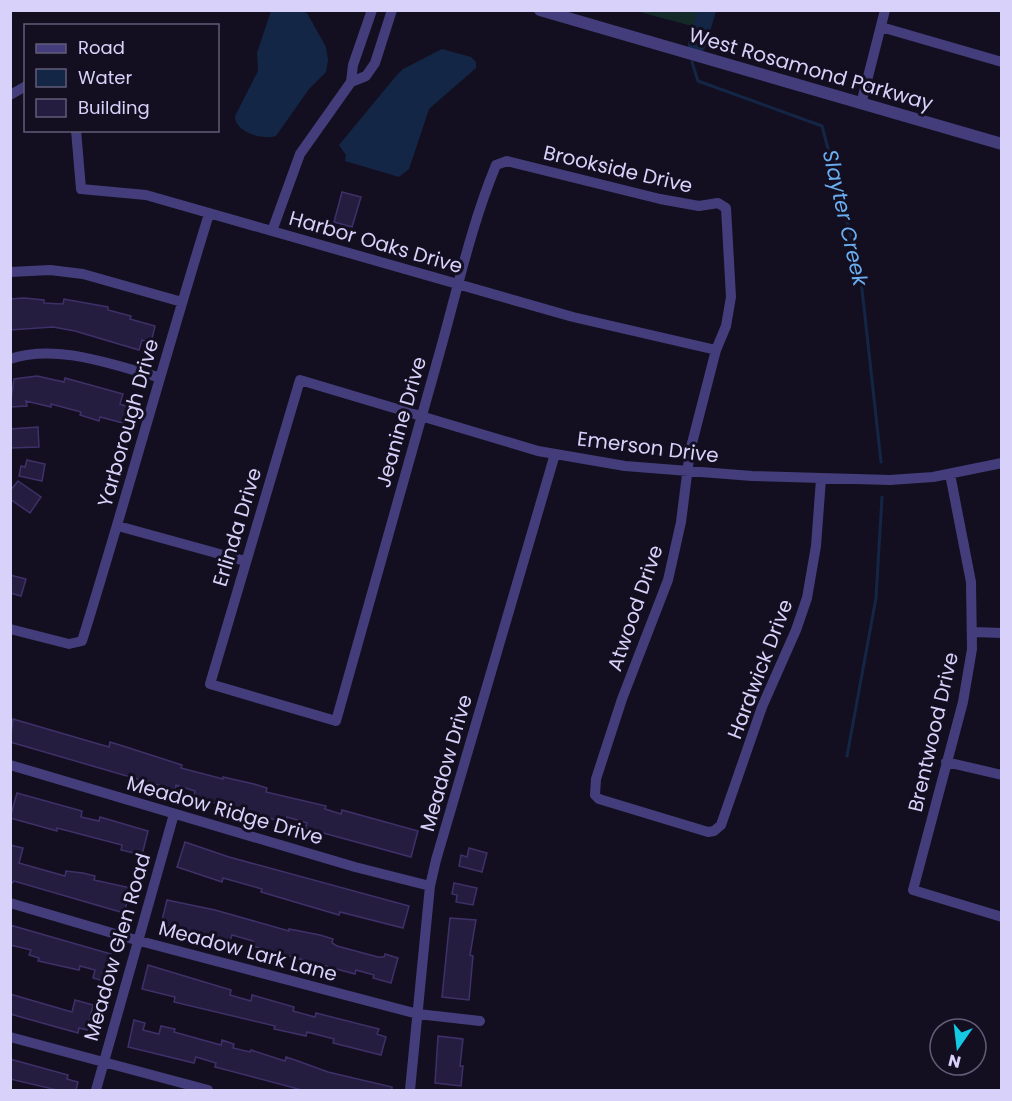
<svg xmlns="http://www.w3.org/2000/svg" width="1012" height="1101" viewBox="0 0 1012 1101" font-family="Poppins,sans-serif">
<rect width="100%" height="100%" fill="#130f20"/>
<path fill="#132a29" d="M636,11h72l-5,18z"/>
<path fill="#142645" d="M271,11h29l7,2 19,34 2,13 -2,12 -17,17 -33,47c-13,4 -41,-3 -41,-20l23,-45 -1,-18z
M442,49l29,8 5,5v6l-47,41 -20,60 -10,8 -54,-16 1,-6 -7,-10 57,-69 7,-7z"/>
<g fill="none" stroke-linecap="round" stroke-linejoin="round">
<path stroke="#142645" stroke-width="3" d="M692,62l6,19 124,45 38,145 21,191
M847,756l29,-158 6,-101"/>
<path stroke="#142645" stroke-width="18" d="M697,44l10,-34"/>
</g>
<path fill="#251d3f" stroke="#3e3169" stroke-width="1.5" d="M342,192l19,5 -9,30 -18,-5z
M24,298l20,2v3l19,1 1,-5 44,8v3l23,6 -1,3 25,7 -4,17 -9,-3 -3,10 -64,-19 -22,-4 -43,3v-31z
M37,376l27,6 1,-4 58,16 -3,10 8,3 -5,16 -23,-6 -1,4 -19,-6 1,-3 -30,-8v3l-25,-6 1,5 -17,1 4,-28z
M38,427l1,20 -28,1 -1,-19z
M27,460l18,4 -3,17 -23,-5 2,-10 4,1z
M18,481l23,16 -11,16 -20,-14v-8z
M10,575l16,4 -5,17 -11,-3z
M13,719l96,28 1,-5 13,4 59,19 -1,3 42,11v-2l31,7 13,4 -1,4 60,14 -1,3 16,5 1,-4 76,21 -7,26 -106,-29 2,-5 -20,-6 -1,6 -92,-26 1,-6 -19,-6 -1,5 -165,-48z
M17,793l65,18 -1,6 18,4 1,-4 48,14 -6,24 -21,-5 1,-5 -65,-17v3l-47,-13z
M185,842l44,15 180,49 -6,22 -63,-16 -1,3 -78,-23 1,-3 -39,-11 -1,4 -45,-15z
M10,845l13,3 -4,15 46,13 1,-5 17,2 12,3 -1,4 37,8 -7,25 -110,-32 -4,4z
M469,848l18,5 -5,19 -23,-6 2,-11 6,2z
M454,883l23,5 -4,17 -17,-3 1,-7 -5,-1z
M167,900l48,10 74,21v-2l31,6 13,4 -1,4 5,3 41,11h6l1,-3 13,4 -7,25 -18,-5 1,-3 -18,-5 -1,4 -103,-28 1,-5 -21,-6 -2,6 -69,-17z
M450,918l26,2 -6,35 3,1 -4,44 -27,-3z
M10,925l101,29 -7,27 -11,-3 2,-8 -15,-4 -1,4 -41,-9 1,-3 -10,-3 2,-5 -21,-5z
M148,965l83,25 -1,5 21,6 1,-6 42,12 -1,4 22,6 1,-4 63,16 -2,5 9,3 -5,18 -48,-12 1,-4 -27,-7 -1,4 -18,-4 -14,-3 1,-3 -101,-24 1,-5 -33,-8z
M10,994l62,18 3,-12 18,5 -6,25 -8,-2 -1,5 -68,-19z
M134,1020l11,3 -2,7 16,4 2,-8 14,3 -1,3 47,13 1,-5 12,4 -1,4 17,4 1,-2 34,11 1,-4 12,4 30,11 64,15v3h-90l-87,-23 1,-4 -20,-6 -2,6 -66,-16z
M438,1036l25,3 -3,27h3l-2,20 -26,-3z
M10,1059l58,16 -1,4 11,3 -2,8h-19l-47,-11z"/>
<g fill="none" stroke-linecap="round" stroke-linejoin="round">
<path stroke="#433e7b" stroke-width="10" d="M881,27l121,35
M351,82l15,-6 9,-13 17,-53
M10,95l16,-9
M861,104l24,-94
M76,130l5,59 65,6 427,122 143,33
M272,231l28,-77 51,-72 2,-17 19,-55
M10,272l40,-2 33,4 99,28
M10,359c47,-16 103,6 148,18
M950,474l21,108 1,67 -9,53 -50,188 89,27
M821,479l-5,67 -9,52 -11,32 -34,77 -41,118 -7,6 -6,1 -109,-33 -4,-4 1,-16 26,-80 46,-119 13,-58 9,-71 26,-101 10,-24 5,-29 -5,-89 -8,-5 -19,3 -39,-7 -153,-38 -11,4c-26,63 -40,131 -59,197 -33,119 -67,239 -101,359l-126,-37 90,-304 238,71 87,15 127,10 138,4 43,-3 69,-14
M118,526l127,35
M10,629l59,15 13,-3c44,-141 83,-285 127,-427
M973,632l29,1
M946,762l56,13
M10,765l345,102 75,19
M10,903l126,37 282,74 62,7
M10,1037l198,53
M96,1090l78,-276
M410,1090l20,-204 6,-26 119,-406"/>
<path stroke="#433e7b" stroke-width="12" d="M540,10l462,134"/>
</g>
<g text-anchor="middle" stroke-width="6" stroke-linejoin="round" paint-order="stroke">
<g font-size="20" fill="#d8d2fb" stroke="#130f20">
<text transform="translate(811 69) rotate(16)" y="7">West Rosamond Parkway</text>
<text transform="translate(618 169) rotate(13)" y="7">Brookside Drive</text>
<text transform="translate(376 242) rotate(16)" y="7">Harbor Oaks Drive</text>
<text transform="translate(401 422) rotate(-74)" y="7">Jeanine Drive</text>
<text transform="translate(128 423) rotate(-74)" y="7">Yarborough Drive</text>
<text transform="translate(648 447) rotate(7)" y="7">Emerson Drive</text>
<text transform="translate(237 527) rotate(-73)" y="7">Erlinda Drive</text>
<text transform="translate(635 608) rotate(-71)" y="7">Atwood Drive</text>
<text transform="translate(760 669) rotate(-69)" y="7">Hardwick Drive</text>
<text transform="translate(933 732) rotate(-77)" y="7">Brentwood Drive</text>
<text transform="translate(446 763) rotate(-74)" y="7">Meadow Drive</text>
<text transform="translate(225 810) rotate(16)" y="7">Meadow Ridge Drive</text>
<text transform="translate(117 947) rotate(-74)" y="7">Meadow Glen Road</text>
<text transform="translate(248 951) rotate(15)" y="7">Meadow Lark Lane</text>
</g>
<g font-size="21" font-style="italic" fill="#6aaef1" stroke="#130f20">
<text transform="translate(845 218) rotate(77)" y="7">Slayter Creek</text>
</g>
</g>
<rect width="1012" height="1101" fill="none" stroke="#d8d2fb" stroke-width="24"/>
<rect x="24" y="24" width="195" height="108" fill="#130f20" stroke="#625d78" stroke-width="1.5"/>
<rect x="36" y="44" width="30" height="9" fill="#433e7b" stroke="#625d78" stroke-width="1.5"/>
<text x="78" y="54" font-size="18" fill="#d8d2fb">Road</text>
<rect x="36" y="69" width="30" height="18" fill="#142645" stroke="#625d78" stroke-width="1.5"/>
<text x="78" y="84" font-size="18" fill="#d8d2fb">Water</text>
<rect x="36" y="99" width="30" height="18" fill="#251d3f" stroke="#625d78" stroke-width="1.5"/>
<text x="78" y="114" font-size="18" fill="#d8d2fb">Building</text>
<g transform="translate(958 1047) rotate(194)"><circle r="28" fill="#130f20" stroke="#625d78" stroke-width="1.5"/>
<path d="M0-4.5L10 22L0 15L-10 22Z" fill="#15c9e4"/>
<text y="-9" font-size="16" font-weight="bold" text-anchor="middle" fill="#d8d2fb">N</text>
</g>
</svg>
